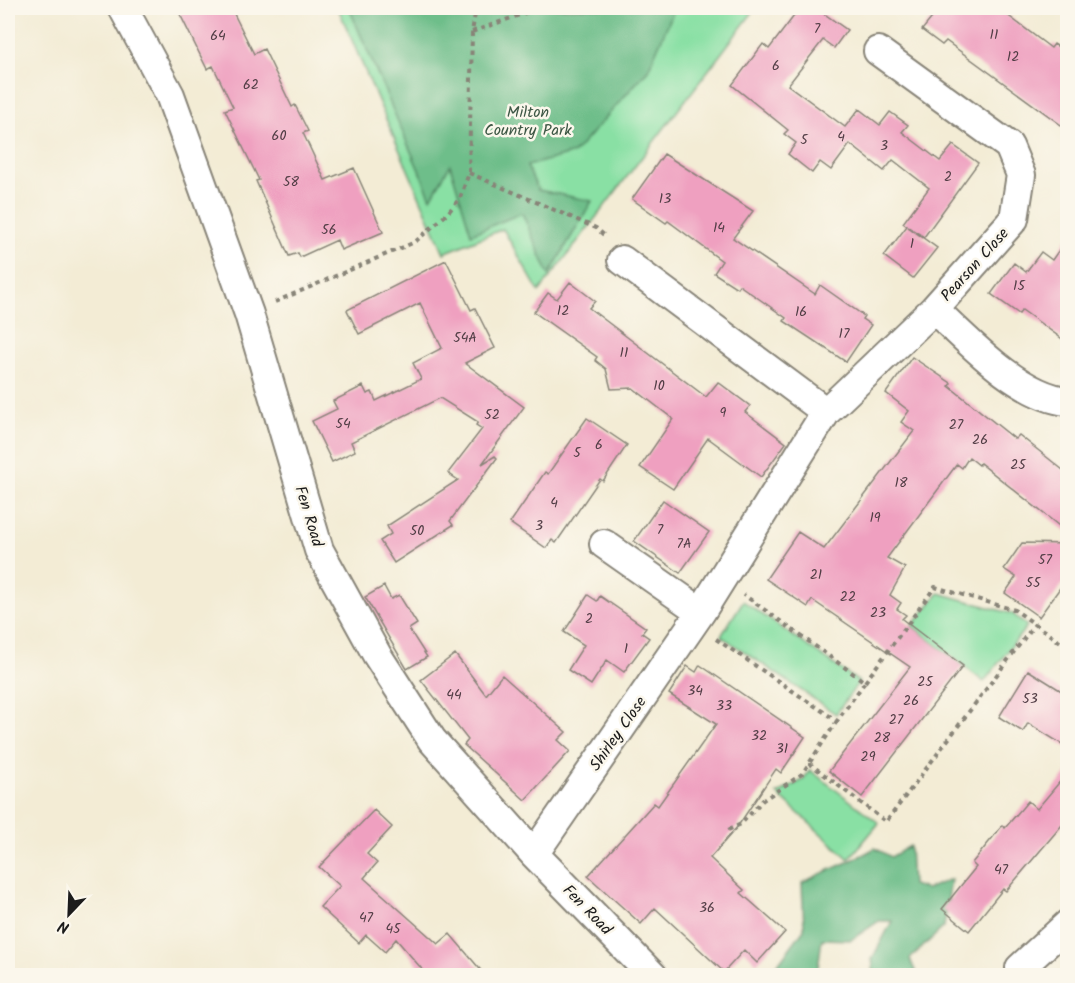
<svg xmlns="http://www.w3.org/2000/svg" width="1075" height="983" viewBox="0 0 1075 983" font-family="Kalam,sans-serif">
<rect width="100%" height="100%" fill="#fbf7ec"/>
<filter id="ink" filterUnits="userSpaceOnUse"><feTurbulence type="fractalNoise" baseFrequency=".0167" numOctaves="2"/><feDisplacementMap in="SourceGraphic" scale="12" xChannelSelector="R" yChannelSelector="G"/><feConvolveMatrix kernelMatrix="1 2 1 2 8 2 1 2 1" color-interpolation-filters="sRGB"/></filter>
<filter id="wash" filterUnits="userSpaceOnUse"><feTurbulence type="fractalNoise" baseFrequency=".008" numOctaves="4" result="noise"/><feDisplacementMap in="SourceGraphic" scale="24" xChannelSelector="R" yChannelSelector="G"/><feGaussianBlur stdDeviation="1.35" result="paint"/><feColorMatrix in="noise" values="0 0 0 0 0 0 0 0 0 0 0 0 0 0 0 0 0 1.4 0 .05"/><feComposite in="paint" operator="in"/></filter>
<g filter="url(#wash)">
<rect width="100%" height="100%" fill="#f3ecd5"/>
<path fill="#89e0a4" stroke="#527e60" stroke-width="1.5" d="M338,8h418l-217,284 -36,-63 -59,24z
M939,593l74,21 14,12 -43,56 -72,-56z
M743,601l116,81 -23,32 -115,-78z
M810,770l69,53 -30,36 -72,-65 26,-14z"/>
<path fill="#6ebe8a" stroke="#456d53" stroke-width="1.5" d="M349,8h326l-27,62 -74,83 -47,13 11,24 54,11 -43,74 -27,-62 -51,21 -21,-69 -19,33z
M910,846l2,39 15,4 24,-10 -7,48 -34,32 7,16h-43l-2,-16 20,-38h-13l-28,19 -29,-1 -5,36 -48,1 35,-47 -2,-46c24,-13 50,-21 73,-35l16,9z"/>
<g id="blocks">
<path fill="#efa0c0" d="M177,8h54l23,46 10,-5 28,58 3,-2 13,26 -5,2 22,47 29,-12 29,64 -42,18 -4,-10 -37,17 -2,-4 -9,3 -33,-75 3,-1 -34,-70 8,-3 -20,-41 -6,3z
M800,8h16l31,22 -13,18 -11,-8 -35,45 57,42 14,-18 21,16 10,-13 18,13 -6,7 38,29 13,-16 25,18 -54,74 -16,-10 29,21 -24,30 -29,-22 23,-30 -4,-3 26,-35 -36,-28 -9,11 -34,-27 -19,26 -11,-8 -8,11 -24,-19 8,-11 -12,-9 4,-4 -56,-45 31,-41 6,5z
M940,8h58l53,40 3,-4 14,9v77l-122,-89 -4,4 -20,-15z
M664,154l89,57 -20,27 82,56 5,-9 44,31 -2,3 9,6 -25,37 -62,-41 2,-3 -21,-15 -26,-18 -2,3 -23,-15 8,-12 -54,-40 -2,2 -34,-24z
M1068,237v106l-46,-33 -3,4 -28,-20 23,-31 12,9 15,-20 11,8z
M446,260l25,50 4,-2 20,40 -30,15 59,44 -42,57 13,-8 2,2 -47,63 3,4 -59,38 -14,-22 11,-7 -4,-8 71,-46 -10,-7 34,-44 -6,-4 2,-3 -38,-24 -89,44 4,9 -23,11 -20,-41 25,-12 -4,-8 30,-15 4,8 5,-2 4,9 45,-22 -8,-16 29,-15 -22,-45 -61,31 -12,-24z
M570,282l25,19 -6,7 117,89 12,-15 32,24 -5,6 41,31 -25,34 -53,-39 -35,51 -33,-22 33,-48 -40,-31 -22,1 -5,-20 -11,-9 2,-3 -63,-45 14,-19 9,6z
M912,357l39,26 -2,3 66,53 4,-4 49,39v59l-88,-70 -1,2 -10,-8 -7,11 -5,-4 -70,94 18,10 -15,27 11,8 -4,6 9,6 -4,4 61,47 -101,131 -33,-26 81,-104 -98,-67 -4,7 -42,-28 32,-47 26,17 90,-118 -13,-9 8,-11 -23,-18z
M587,418l40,27 -24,36 -3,-2 -44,64 -4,-3 -6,8 -36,-25 35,-51 3,2z
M663,500l46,32 -29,41 -46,-32z
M1022,543l46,1v33l-29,40 -34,-24 11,-16 -12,-8z
M384,586l7,13 8,-4 18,29 -8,5 18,28 -20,12 -42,-72z
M588,595l9,6 3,-5 46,32 -4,5 7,5 -25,34 -17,-12 -16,25 -23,-15 16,-25 -20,-13z
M455,654l31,41 16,-20 64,57 -8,8 12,11 -45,49 -61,-55 4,-5 -47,-60z
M700,665l105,72 -24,36 -5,-4 -38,57 -28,32 34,32 -3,3 44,39 -28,31 -13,-13 -20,22 -69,-64 -14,16 -53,-48 66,-73 4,3 58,-82 -47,-30 18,-28 9,6z
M1028,670l40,25v53l-40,-25 -5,9 -24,-15z
M1068,772v46l-62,73 -3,-2 -34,42 -27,-22 34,-42 -4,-4 30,-37 3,2 23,-27 9,8z
M374,810l18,17 -25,27 10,9 -13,15 74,66 12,-10 35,41h-58l-31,-36 -11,13 -19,-17 -7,8 -39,-36 20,-21 -21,-19z"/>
</g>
</g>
<g filter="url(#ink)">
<use href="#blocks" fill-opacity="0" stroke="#888478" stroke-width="1.5"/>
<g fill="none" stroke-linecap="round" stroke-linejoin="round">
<g stroke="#888478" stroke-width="32">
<path id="minor" d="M123,8l47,87 79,219 70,236 58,105 55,85 102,114 119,122
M878,51l131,95 12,29 -7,44 -80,90c34,32 86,88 134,92
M622,260l204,152
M604,544l97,68
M534,854l167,-242 125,-200 108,-103
M1020,968l48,-44"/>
</g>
<path stroke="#888478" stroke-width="4" stroke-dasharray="4.5 4.5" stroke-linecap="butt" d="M472,32l53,-19 11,-5
M469,173l127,55 10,9
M275,302l140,-60 32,-28 13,-16 9,-25 3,-141 4,-24
M716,639l121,82 28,-39 -121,-87
M865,682l70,-95 80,23 53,38
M809,763l77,59 149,-198
M728,830l13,-6 22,-24 39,-26 35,-53"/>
<use href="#minor" stroke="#fff" stroke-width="28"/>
</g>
</g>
<g text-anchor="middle" stroke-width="5" stroke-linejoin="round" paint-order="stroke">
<g font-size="14" fill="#513d45">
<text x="817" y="33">7</text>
<text x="994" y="39">11</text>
<text x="218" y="40">64</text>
<text x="1013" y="61">12</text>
<text x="776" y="70">6</text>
<text x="251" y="89">62</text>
<text x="279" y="140">60</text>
<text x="841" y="141">4</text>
<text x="804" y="144">5</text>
<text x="884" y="150">3</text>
<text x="948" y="181">2</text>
<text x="291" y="186">58</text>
<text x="665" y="203">13</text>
<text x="719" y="232">14</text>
<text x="329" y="234">56</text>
<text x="912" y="248">1</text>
<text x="1019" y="290">15</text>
<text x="563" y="315">12</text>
<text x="801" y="316">16</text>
<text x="844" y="338">17</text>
<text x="465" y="342">54A</text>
<text x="624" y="357">11</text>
<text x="659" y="390">10</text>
<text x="723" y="417">9</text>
<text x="492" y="419">52</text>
<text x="343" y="428">54</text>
<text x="956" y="429">27</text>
<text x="980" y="444">26</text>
<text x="599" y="449">6</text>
<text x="577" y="457">5</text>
<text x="1018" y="469">25</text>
<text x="901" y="487">18</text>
<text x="554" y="507">4</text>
<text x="875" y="522">19</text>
<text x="539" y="530">3</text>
<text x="660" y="534">7</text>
<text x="417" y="535">50</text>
<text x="684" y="548">7A</text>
<text x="1045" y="564">57</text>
<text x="816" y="579">21</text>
<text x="1033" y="587">55</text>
<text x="848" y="601">22</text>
<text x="878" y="617">23</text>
<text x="589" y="623">2</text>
<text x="626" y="653">1</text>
<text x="925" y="686">25</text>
<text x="695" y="695">34</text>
<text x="454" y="699">44</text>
<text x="1030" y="703">53</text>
<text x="911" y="705">26</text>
<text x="724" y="710">33</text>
<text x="896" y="724">27</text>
<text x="759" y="740">32</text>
<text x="882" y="742">28</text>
<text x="782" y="753">31</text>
<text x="868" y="761">29</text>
<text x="1001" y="874">47</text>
<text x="707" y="912">36</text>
<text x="366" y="922">47</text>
<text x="393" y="933">45</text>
</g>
<g font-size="16" fill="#3d5745" stroke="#fbf7ec">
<text x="528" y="117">Milton<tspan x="528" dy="18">Country Park</tspan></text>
</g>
<g font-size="16" fill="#1c1c1c" stroke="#fbf7ec">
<text transform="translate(974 264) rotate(-48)" y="6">Pearson Close</text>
<text transform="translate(310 516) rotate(73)" y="6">Fen Road</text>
<text transform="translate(617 733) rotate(-55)" y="6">Shirley Close</text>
<text transform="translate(588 909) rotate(46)" y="6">Fen Road</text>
</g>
</g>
<rect width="1075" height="983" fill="none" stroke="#fbf7ec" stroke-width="30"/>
<g transform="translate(69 914) rotate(203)" stroke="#fbf7ec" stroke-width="4.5" paint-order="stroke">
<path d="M0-4.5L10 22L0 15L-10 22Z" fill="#1c1c1c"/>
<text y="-9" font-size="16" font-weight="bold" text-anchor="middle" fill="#1c1c1c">N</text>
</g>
</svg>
